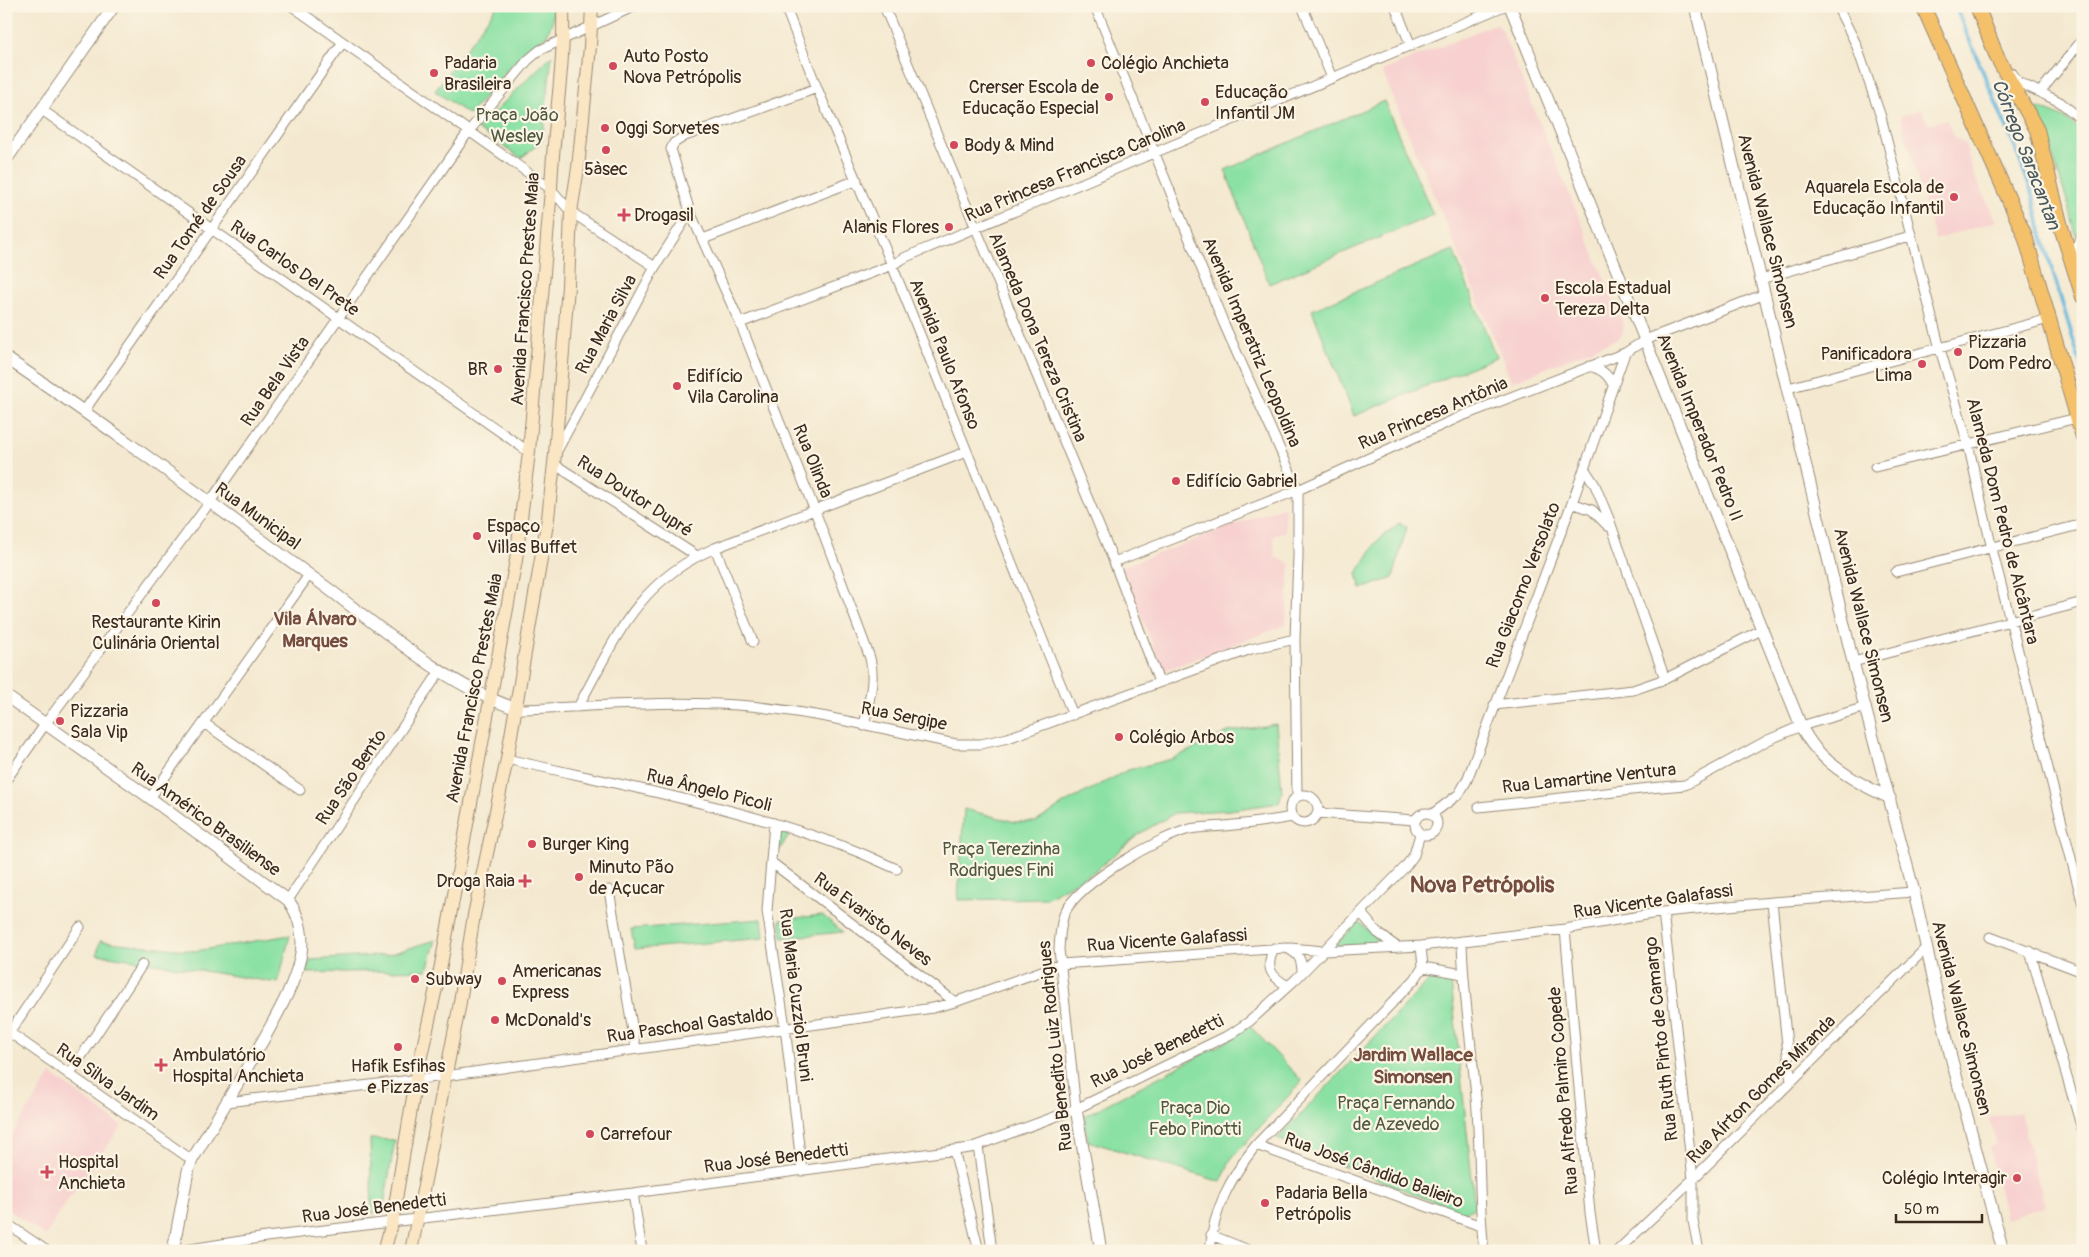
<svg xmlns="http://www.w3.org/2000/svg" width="2089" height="1257" viewBox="0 0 2089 1257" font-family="Pangolin,sans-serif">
<rect width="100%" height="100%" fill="#fcf5e5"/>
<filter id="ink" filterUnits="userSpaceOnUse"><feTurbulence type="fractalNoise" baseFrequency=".02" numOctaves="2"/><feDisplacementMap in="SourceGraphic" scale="10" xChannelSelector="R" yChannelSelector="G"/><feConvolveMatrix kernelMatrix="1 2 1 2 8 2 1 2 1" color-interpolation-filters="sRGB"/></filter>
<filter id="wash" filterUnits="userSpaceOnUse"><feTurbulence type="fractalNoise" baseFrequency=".0096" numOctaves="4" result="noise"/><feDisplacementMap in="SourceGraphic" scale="20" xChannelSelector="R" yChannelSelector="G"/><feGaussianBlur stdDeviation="1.12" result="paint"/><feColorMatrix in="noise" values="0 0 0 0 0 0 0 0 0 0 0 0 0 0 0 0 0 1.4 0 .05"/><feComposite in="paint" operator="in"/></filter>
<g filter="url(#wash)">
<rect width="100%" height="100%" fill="#f4e9d0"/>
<path fill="#f7d0cf" d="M1492,25h5l4,4 123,297 -1,7 -4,5 -107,44 -130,-311z
M1922,109l6,15 19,-5 6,17 12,7 8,30 24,48 -62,19 -35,-124z
M1285,506v25l-11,5 1,21 15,7 -4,61 -123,46 -41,-104z
M51,1074l71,52 -55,75 -22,35 -39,-28v-64z
M2020,1112l25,95 -39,11 -17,-70 7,-4 -6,-26z"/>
<path fill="#8be1a4" stroke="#638661" d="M497,6h56v14l-6,15 -34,28 -44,52 -34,-24z
M552,55l-10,86 -21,17 -44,-29z
M1384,101l49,114 -164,69 -44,-114z
M2037,108c16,4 36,12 46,26v93l-7,9 -7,-29z
M1453,250l43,107 -142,59 -42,-106z
M1399,523l8,4 -14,51 -32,11 -4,-16 20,-32z
M1276,724l6,67 -3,12 -49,7 -55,3 -36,21 -44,37 -49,27 -88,2 6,-91 51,13h21l29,-19 63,-33 44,-11 56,-27z
M778,828l13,5 -17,24z
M822,915l21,17 -61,6 -2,-18z
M762,919l2,19 -129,11 -4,-20z
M1359,922l26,24h-51z
M290,935l-12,48 -181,-29 3,-13 96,10z
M436,940l-9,30 -121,3 4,-13 77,-5z
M1434,975l17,6 24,227 -13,5 -185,-74z
M1249,1025l53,56 -71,78 -10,23 -133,-41 -4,-25 146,-76z
M370,1139l25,1 -12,70 -3,3h-8z"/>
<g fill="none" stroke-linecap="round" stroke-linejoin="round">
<path stroke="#60b4dc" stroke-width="4" d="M1955,6l61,144 17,45 9,41 41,136"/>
</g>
</g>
<g filter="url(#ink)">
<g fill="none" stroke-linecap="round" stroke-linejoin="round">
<g stroke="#988a77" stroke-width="11">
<path id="minor" d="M292,6l259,183 20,23 84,55
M785,6l32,82 75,177 181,450
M884,6l230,556 45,120
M1095,6l129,318 74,166v67l-3,82 2,158
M1302,6l30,72
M1395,6l16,40
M1837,6l19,38 25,73 59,232 28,95 24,105 91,356
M2012,73l6,9 42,20 23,19
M817,88l-132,48 -11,7 -3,6 19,63 50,111 75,188 55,147c6,22 -2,46 -6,68
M2041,91l42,-52
M42,110l487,342
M703,239l154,-59
M2075,262l3,-17 5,-10
M1761,279l149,-43
M740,323l152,-58 14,-8 598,-251
M1589,366c12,3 19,8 24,19
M1788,388l261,-69
M84,411l259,-369
M557,451l98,-184 35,-55
M554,464l143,92
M1875,467l202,-49
M1584,468l11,17 14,34 56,160
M1572,503l20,7 16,16
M715,548l38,94
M1114,562l184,-72 164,-74 163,-63 20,-13 120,-46
M1896,572l187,-48
M1853,662l230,-60
M1494,705l139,-15 32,-11 98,-50
M578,707c38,-69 59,-126 137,-159l251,-96
M517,709c73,-2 147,-9 220,-4 72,5 149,25 220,39h24l27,-6 243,-89 44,-10
M204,723l96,67
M507,759c113,26 229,47 338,88 18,6 35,15 52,22
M6,780l40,-57 164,-221 259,-371 59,-71 12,-10 95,-44
M1290 809a14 14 0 1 1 28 0a14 14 0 1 1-28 0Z
M150,798l159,-223
M1479,807l171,-19 35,-3 83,-45 33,-14 65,-19
M1415 824a11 11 0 1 1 22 0a11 11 0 1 1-22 0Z
M1317,813l98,7
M1431,815l28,-21 8,-14 105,-277 53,-150
M774,823l-7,88 18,116 17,144
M771,862l184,140
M609,890l27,159
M288,900l152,-229
M1772,902l19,180
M1663,912l30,267v42l6,30
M1361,913l17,20 19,14
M1565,929l25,284 6,38
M1990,937l93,35
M1462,941c1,53 10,104 14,157 5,51 2,102 8,153
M1274,948c-9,20 -4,28 14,38
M1290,948l34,3 97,-5 144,-17 98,-17 109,-10 142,-10
M2030,951l53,181
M1423,967l40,7
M6,1030l186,130
M6,1038l74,-111
M69,1075l73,-110
M227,1102l218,-26 488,-68 22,-6 106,-38 225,-16c13,5 16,12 16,25
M1076,1109l-17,-160c1,-12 1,-26 6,-37 15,-30 94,-75 125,-83 12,-2 23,-2 34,-3 23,-2 46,-5 68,-9
M1256,1145l225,81
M978,1146l14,105
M954,1150l25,101
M633,1193l9,58
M6,1223l41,28
M1211,1235l40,16
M178,1251l88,-14 367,-44 337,-45 106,-39 155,-75 19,-13 46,-42 110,-113 8,-11 6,-21
M1210,1251c3,-42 21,-74 46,-106l159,-166 8,-12 -2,-21
M1617,1251l76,-72 233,-231"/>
</g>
<g stroke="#988a77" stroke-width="13">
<path id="tertiary" d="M1510,6l291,720c4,8 9,16 15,23 19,22 47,37 74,49
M1695,6l158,656 61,230 36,161 53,198
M6,160l108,-154
M6,358c109,73 214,152 320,229 59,44 120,98 191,122
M6,696l144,102 138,102c12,16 17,39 12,58 -6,27 -21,53 -34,77 -24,42 -49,83 -74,125l-4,11 -15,80
M1076,1109l25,142"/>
</g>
<g stroke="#988a77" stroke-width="14">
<path id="secondary" d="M384,1251l8,-28 24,-144 24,-109 76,-410 13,-108 22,-263c2,-61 14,-122 12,-183
M411,1251l48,-243 15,-93 33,-156 41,-241 7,-64 13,-168 3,-74 7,-44 12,-121 2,-41"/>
</g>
<g stroke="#988a77" stroke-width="16">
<path id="primary" d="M1923,6l102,230 58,201
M1977,6l20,51 40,73 24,97 22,70"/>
</g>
<use href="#minor" stroke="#fff" stroke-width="9"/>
<use href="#tertiary" stroke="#fff" stroke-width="11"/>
<use href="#secondary" stroke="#fbe6c3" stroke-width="12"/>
<use href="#primary" stroke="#f4c16a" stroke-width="14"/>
</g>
</g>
<g fill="#d1495b" stroke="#fcf5e5" stroke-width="2">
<circle cx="1091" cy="63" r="5"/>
<circle cx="613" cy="66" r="5"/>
<circle cx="434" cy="73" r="5"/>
<circle cx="1109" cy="97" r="5"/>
<circle cx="1205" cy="102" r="5"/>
<circle cx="605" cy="128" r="5"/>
<circle cx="954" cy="145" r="5"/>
<circle cx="606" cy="150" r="5"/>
<circle cx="1954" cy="197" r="5"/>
<path d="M621.5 207.5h5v5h5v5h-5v5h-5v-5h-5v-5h5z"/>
<circle cx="949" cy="227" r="5"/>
<circle cx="1545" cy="298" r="5"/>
<circle cx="1958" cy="352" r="5"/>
<circle cx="1922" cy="364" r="5"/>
<circle cx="498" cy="369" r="5"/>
<circle cx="677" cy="386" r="5"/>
<circle cx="1176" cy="481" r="5"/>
<circle cx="477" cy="536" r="5"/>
<circle cx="156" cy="603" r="5"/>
<circle cx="60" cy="721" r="5"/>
<circle cx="1119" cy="737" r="5"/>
<circle cx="532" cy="844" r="5"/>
<circle cx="579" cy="877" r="5"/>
<path d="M522.5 873.5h5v5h5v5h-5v5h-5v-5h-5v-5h5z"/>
<circle cx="415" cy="979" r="5"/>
<circle cx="502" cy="981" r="5"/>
<circle cx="495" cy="1020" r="5"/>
<circle cx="398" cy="1047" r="5"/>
<path d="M158.5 1057.5h5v5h5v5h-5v5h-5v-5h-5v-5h5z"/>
<circle cx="590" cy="1134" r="5"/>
<path d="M44.5 1164.5h5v5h5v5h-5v5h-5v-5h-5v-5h5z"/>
<circle cx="2017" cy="1178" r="5"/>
<circle cx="1265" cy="1203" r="5"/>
</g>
<g text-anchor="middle" stroke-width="4.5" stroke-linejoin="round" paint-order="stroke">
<g font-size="18" fill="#3b2a1e" stroke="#fcf5e5" text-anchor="start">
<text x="623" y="62">Auto Posto<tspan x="623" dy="21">Nova Petrópolis</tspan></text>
<text x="444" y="69">Padaria<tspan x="444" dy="21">Brasileira</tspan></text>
<text x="1101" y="69">Colégio Anchieta</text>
<text x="1099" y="93" text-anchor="end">Crerser Escola de<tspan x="1099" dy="21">Educação Especial</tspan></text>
<text x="1215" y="98">Educação<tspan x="1215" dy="21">Infantil JM</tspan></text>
<text x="615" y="134">Oggi Sorvetes</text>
<text x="964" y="151">Body &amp; Mind</text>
<text x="606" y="175" text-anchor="middle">5àsec</text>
<text x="1944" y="193" text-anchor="end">Aquarela Escola de<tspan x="1944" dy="21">Educação Infantil</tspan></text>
<text x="634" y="221">Drogasil</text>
<text x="939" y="233" text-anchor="end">Alanis Flores</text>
<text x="1555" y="294">Escola Estadual<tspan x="1555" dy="21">Tereza Delta</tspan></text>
<text x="1968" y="348">Pizzaria<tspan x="1968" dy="21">Dom Pedro</tspan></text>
<text x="1912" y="360" text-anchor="end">Panificadora<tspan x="1912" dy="21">Lima</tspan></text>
<text x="488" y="375" text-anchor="end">BR</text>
<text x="687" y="382">Edifício<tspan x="687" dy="21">Vila Carolina</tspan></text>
<text x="1186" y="487">Edifício Gabriel</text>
<text x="487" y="532">Espaço<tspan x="487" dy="21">Villas Buffet</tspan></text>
<text x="156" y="628" text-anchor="middle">Restaurante Kirin<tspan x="156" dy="21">Culinária Oriental</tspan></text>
<text x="70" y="717">Pizzaria<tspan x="70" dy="21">Sala Vip</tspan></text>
<text x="1129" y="743">Colégio Arbos</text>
<text x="542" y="850">Burger King</text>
<text x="589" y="873">Minuto Pão<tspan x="589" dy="21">de Açucar</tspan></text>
<text x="515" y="887" text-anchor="end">Droga Raia</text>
<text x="512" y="977">Americanas<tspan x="512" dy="21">Express</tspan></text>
<text x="425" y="985">Subway</text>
<text x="505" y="1026">McDonald's</text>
<text x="172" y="1061">Ambulatório<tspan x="172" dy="21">Hospital Anchieta</tspan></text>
<text x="398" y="1072" text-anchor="middle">Hafik Esfihas<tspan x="398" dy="21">e Pizzas</tspan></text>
<text x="600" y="1140">Carrefour</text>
<text x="58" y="1168">Hospital<tspan x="58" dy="21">Anchieta</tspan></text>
<text x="2007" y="1184" text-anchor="end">Colégio Interagir</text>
<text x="1275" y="1199">Padaria Bella<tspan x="1275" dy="21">Petrópolis</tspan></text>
</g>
<g font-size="18" fill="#4f5840" stroke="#fcf5e5">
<text x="517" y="121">Praça João<tspan x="517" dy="21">Wesley</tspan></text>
<text x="1001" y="855">Praça Terezinha<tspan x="1001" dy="21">Rodrigues Fini</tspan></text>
<text x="1396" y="1109">Praça Fernando<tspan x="1396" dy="21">de Azevedo</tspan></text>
<text x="1195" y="1114">Praça Dio<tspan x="1195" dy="21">Febo Pinotti</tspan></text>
</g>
<g font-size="18" fill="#3b2a1e" stroke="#fcf5e5">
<text transform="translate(1075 170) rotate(-23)" y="6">Rua Princesa Francisca Carolina</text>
<text transform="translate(200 217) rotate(-55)" y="6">Rua Tomé de Sousa</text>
<text transform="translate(1768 231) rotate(76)" y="6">Avenida Wallace Simonsen</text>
<text transform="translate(295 268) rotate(35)" y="6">Rua Carlos Del Prete</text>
<text transform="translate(525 289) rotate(-86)" y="6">Avenida Francisco Prestes Maia</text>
<text transform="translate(606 324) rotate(-62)" y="6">Rua Maria Silva</text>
<text transform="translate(1038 337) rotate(67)" y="6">Alameda Dona Tereza Cristina</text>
<text transform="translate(1252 342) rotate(67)" y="6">Avenida Imperatriz Leopoldina</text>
<text transform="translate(945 354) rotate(68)" y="6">Avenida Paulo Afonso</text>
<text transform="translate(275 381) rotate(-55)" y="6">Rua Bela Vista</text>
<text transform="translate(1433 413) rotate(-23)" y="6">Rua Princesa Antônia</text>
<text transform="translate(1700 427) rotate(68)" y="6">Avenida Imperador Pedro II</text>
<text transform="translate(813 461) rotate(68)" y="6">Rua Olinda</text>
<text transform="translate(635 496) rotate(33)" y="6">Rua Doutor Dupré</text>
<text transform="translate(258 516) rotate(36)" y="6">Rua Municipal</text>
<text transform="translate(2003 521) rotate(76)" y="6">Alameda Dom Pedro de Alcântara</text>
<text transform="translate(1523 585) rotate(-69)" y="6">Rua Giacomo Versolato</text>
<text transform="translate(1864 625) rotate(76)" y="6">Avenida Wallace Simonsen</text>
<text transform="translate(474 688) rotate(-79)" y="6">Avenida Francisco Prestes Maia</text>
<text transform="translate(904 716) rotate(11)" y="6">Rua Sergipe</text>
<text transform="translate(351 777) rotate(-56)" y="6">Rua São Bento</text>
<text transform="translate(1589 778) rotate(-6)" y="6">Rua Lamartine Ventura</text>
<text transform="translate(709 790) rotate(14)" y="6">Rua Ângelo Picoli</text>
<text transform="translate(206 819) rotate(36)" y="6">Rua Américo Brasiliense</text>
<text transform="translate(1653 901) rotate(-8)" y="6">Rua Vicente Galafassi</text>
<text transform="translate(873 919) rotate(37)" y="6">Rua Evaristo Neves</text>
<text transform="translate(1167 940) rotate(-4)" y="6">Rua Vicente Galafassi</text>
<text transform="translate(796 995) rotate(83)" y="6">Rua Maria Cuzziol Bruni</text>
<text transform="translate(1962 1018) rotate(76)" y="6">Avenida Wallace Simonsen</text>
<text transform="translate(690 1025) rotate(-8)" y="6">Rua Paschoal Gastaldo</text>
<text transform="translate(1661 1039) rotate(-96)" y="6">Rua Ruth Pinto de Camargo</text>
<text transform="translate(1055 1046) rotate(-96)" y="6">Rua Benedito Luiz Rodrigues</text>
<text transform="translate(1157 1051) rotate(-26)" y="6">Rua José Benedetti</text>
<text transform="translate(108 1082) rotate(35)" y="6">Rua Silva Jardim</text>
<text transform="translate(1761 1089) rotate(-45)" y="6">Rua Aírton Gomes Miranda</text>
<text transform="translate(1563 1091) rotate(-95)" y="6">Rua Alfredo Palmiro Copede</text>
<text transform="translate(776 1158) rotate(-7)" y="6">Rua José Benedetti</text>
<text transform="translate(1374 1170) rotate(20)" y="6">Rua José Cândido Balieiro</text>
<text transform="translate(374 1208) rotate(-7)" y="6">Rua José Benedetti</text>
</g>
<g font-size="19" font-style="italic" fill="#485a60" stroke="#fcf5e5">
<text transform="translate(2027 154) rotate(69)" y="7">Córrego Saracantan</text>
</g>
<g font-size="19" font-weight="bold" fill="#754d3e" stroke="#fcf5e5">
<text x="315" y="625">Vila Álvaro<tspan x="315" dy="22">Marques</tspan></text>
<text x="1413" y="1061">Jardim Wallace<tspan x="1413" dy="22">Simonsen</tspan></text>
</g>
<g font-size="22" font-weight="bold" fill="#754d3e" stroke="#fcf5e5">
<text x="1482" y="892">Nova Petrópolis</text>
</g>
</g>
<rect width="2089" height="1257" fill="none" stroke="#fcf5e5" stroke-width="25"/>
<path d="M1896 1214v8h86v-8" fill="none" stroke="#3b2a1e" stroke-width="2.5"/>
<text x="1904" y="1214" font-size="15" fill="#3b2a1e" stroke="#fcf5e5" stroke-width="4" paint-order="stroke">50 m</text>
</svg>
